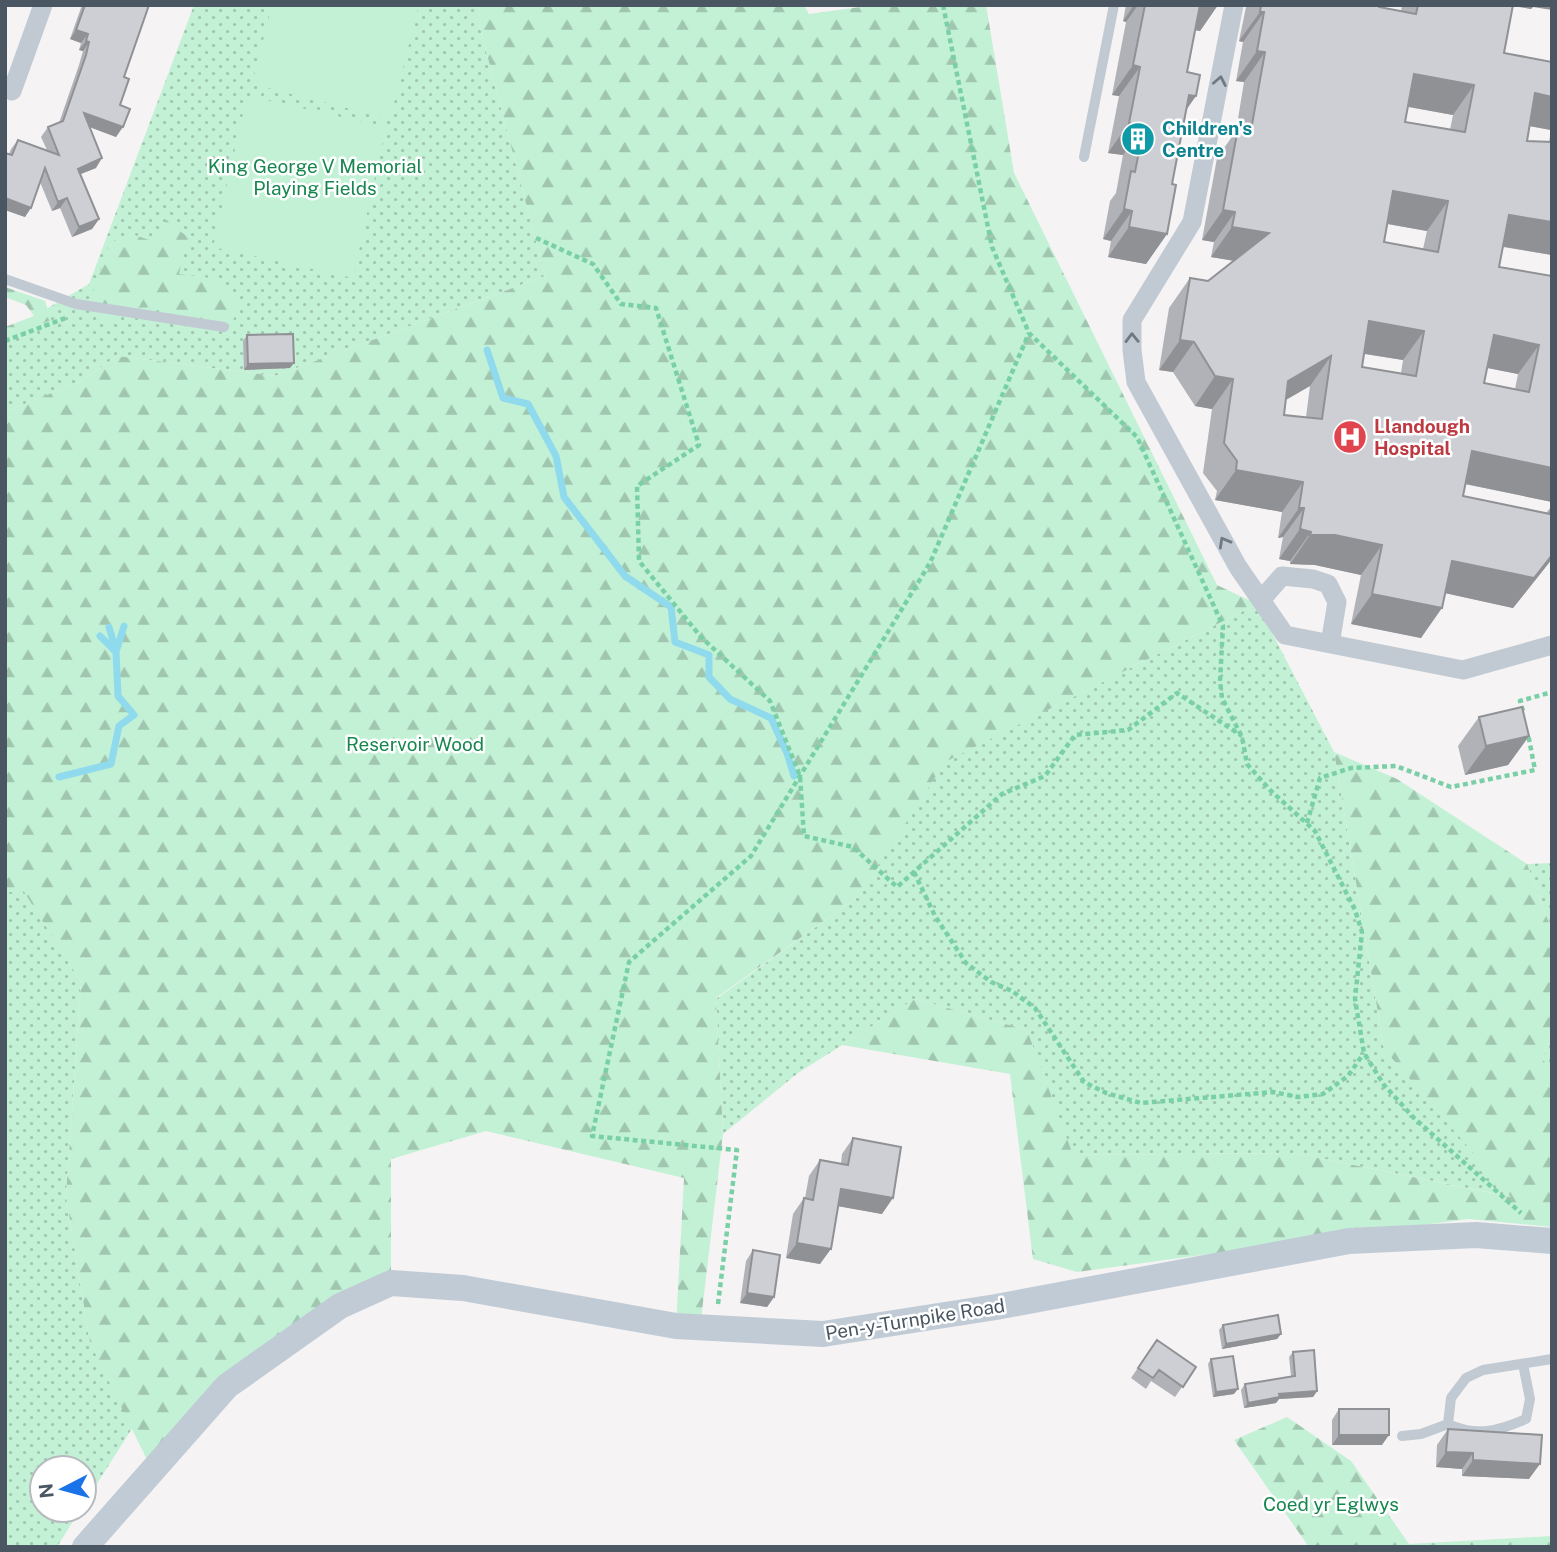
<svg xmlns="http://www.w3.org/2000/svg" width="1557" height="1552" viewBox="0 0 1557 1552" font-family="'Public Sans',sans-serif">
<defs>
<pattern id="grass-dots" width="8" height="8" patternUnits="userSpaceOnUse" patternTransform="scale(1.75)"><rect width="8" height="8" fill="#c3f1d5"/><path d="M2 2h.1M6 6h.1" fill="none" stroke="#a0c6b0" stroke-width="1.8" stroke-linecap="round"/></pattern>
<pattern id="forest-firs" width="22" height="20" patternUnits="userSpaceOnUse" patternTransform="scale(1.75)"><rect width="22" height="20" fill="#c3f1d5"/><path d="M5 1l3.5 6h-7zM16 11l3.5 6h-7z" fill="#a0c6b0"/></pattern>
</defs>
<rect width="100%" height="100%" fill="#f5f3f3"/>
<path fill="url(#grass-dots)" d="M194,5h286l-2,15 67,256 -270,100 -158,-20 -36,25 -76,31v-79l84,-49z
M1257,604l77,148 50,297 128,148 -217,-44 -223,2 -45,-125 -112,-31 -117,74 -75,61 -7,-135 143,-103 79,-131z
M1552,863v68l-25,-67z
M23,889l58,93 -15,214 24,147 50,73 -56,88v-36h-42v42h38l-23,37h-52v-654z
M1552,1027v48l-9,-16z"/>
<path fill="url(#forest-firs)" d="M480,5h324l5,9 66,-9h111l28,168 203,412 40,19 -312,158 -86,134 -143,102 7,136 -23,194 -24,-2 8,-148 -198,-47 -95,28v124l-92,46 -146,143 -63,-129 -24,-147 15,-214 -58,-92 -18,3v-481l76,-31 36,-25 158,20 270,-100 -67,-256z
M167,220l24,20 -8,16 -4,18 39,5 23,26 -10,19 -33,4 -20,-2 -19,-19 -30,1 -20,13 -14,-8 -2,-21 16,-48 20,-11 20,7z
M5,287l40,14 6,19 -46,20v-13l29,-11 -8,-11 -21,-8z
M1334,752l63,27 130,85 25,67v96l-9,32 9,16v152l-84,-8 -391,53 -44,-13 -23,-185 -168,-29 73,-46 112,31 46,125 222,-2 216,44 -127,-148z
M1287,1417l64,44 58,83 143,-8v11h-243l-75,-107z"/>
<path fill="#c3f1d5" d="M272,5h147l-29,114 -138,-35z
M247,96l139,31 -33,151 -140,-31z"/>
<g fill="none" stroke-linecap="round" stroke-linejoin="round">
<path stroke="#90daee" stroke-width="7" d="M487,350l16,48 25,6 28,52 8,41 61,79 46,31 4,35 34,13v22l21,22 41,19 16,35 7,23
M109,627l7,24
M116,652l8,-26
M59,777l52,-13 8,-38 15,-11 -16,-19 -2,-44 -16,-16"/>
<path stroke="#7ad0a6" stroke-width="4.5" stroke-dasharray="5 3.5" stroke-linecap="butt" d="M943,5l49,242 37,86 108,104 86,189 -3,55 2,17 20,39 5,27 23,26 45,41 40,79 7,22 -7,67 9,54 20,32 30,33 107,95
M536,238l57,26 28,40 35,4 43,137 -62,41 2,75 62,76 69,64 30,75 4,60 49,11 44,40 105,-93 43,-18 30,-41 53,-5 49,-37 65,43
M5,341l63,-24
M1523,711l-3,-10 32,-9
M1307,823l13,-45 31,-10 45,-2 55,21 84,-17 -7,-36
M914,872l21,44 31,47 25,19 21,9 23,17 49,74 22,11 35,10 132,-11 25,5 25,-3 25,-18 16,-23
M718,1304l19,-154 -145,-14 37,-174 122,-106 179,-293 99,-230"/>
<path stroke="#c1cad2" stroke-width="10" d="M1084,157l30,-152
M5,279l71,25 148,23
M1448,1424c29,13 50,7 78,-5l4,-20 -7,-35
M1402,1436l19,-2 27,-10 3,-26 15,-20 17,-8 69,-11"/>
<path stroke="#c1cad2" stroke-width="19" d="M1234,5l-42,217 -60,98v30l4,32 102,185 47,68 178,35 89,-25
M12,91l31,-86
M1261,600l21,-24 31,3 15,5 9,18 -7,42"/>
<path stroke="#c1cbd6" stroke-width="26" d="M85,1547l142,-161 113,-80 51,-23 72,5 213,38 147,8 173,-27 353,-66 127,-6 76,6"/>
</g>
<path fill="#b0b2b7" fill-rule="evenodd" d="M82,5h67l-25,72 -8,60 -27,-10 7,41 -16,6 19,45 -7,10 -20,8 -12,-29 -8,3 -12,-29 -15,35 -20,-7v-57l4,1 2,-5 7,-9 29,10 -6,-13 7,-10 11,-4 20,-58 4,-14 -4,-1 2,-7 -11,-4z
M1126,5h92l-18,26 -5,-1 -8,42 -1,38 -14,74 -5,50 -21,30 -38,-7 3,-16 -8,-2 7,-38 6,-8 7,-38 -15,-2 11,-57 -7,-1 14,-73 -3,-1z
M1248,5h131v2l22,4 1,-6h150l-19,2 -2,2 -18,-3 -9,47 48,9v193l-49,-8 -4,20 53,9v226l-87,-18 -2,12 83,17 6,-7v53l-39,49 -68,-15 -24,45 -70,-14 10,-49 -46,-10 -25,-1v-3l-11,-2 4,-22 -5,1 4,-26 -67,-12 2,-9 -14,-18 9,-64 -17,-3 -22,-34 -14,-2 10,-62 21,-30 18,3 26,-20 -23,-4 3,-15 -12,-2 15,-82 19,-27 8,-49 -8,-1 7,-39 -4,-1 7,-34zM1408,107l45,8 -3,15 -45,-8zM1529,126l22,4 -2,12 -22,-1zM1387,224l40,7 -4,18 -39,-7zM1364,354l39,6 -2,13 -39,-6zM1487,368l31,6 -3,15 -31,-6zM1310,386l-4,31 -22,-2 2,-15z
M247,335l43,33 -46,2 -1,-29z
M1479,717l50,19 -21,29 -43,10 -7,-29z
M853,1138l29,76 -43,-8 -19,58 -34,-6 7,-44 11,-16h1l4,-22 11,-16 21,4 1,-10z
M753,1250l21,47 -7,10 -27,-4 6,-42z
M1223,1325l58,9 -4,5 -55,10 -3,-19z
M1157,1340l39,27 -21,30 -24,-16 -5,8 -15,-11z
M1293,1352l24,39 -4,6 -34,2 -3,4 -32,5 -3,-18 4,-6 46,-8 -2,-19z
M1211,1359l23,35 -21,3 -5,-33z
M1339,1409l43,36h-50v-25z
M1448,1429l81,50 -67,-3v-7l-26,-2 1,-22z"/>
<path fill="#909195" d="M1134,5h4l-12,17 -3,-1z
M1196,5h22l-18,26 -20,-4z
M1510,5h42v5l-19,-3 -2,2z
M1260,12h4l-21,30 -4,-1z
M76,30l12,4 -7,9 -11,-4z
M86,41l3,1 -6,9 -4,-1z
M1257,51l8,1 -21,30 -8,-1z
M1133,65l7,2 -21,29 -7,-1z
M1414,74l60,11 -21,30 -59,-11z
M1535,93l17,4v32l-1,1 -37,-7z
M1189,95l7,1 -21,30z
M84,113l39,14 -7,10 -39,-15z
M1129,123l15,3 -21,29 -15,-2z
M102,158l-6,10 -25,10 7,-9z
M1393,191l55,10 -21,30 -55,-10z
M5,198l26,10 -6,9 -20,-7z
M67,198l-7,10 -8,3 6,-9z
M1124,209l8,2 -21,30 -8,-2z
M1223,210l12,2 -21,30 -12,-2z
M1509,215l43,7v33l-64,-11z
M99,219l-7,10 -20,8 7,-10z
M1129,227l38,7 -21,30 -38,-7z
M1232,227l37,6 -21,30 -37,-6z
M1369,321l55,10 -21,29 -55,-9z
M1494,335l45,10 -21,29 -45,-9z
M1180,340l14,2 -21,30 -14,-2z
M1331,356l-21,30 -42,24 20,-29z
M294,363l-4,5 -46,2 4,-6z
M1215,376l18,3 -21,30 -17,-3z
M1472,451l80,17v34l-101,-21z
M1236,470l67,12 -21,30 -67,-12z
M1299,508h5l-21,29 -5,1z
M1300,529l11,3 -21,29 -11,-2z
M1310,535h25l47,10 -21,30 -46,-10 -25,-1z
M1552,555v4l-39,49 -82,-18 21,-29z
M1372,594l70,14 -21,30 -70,-14z
M1529,736l-21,29 -43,10 21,-29z
M841,1189l52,9 -11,16 -51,-9z
M797,1243l34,6 -11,15 -34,-6z
M747,1293l27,4 -7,10 -27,-4z
M1281,1334l-4,5 -55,10 4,-5z
M1238,1389l-4,5 -21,3 3,-5z
M1317,1391l-4,6 -34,2 -3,4 -32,5 4,-5 31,-9z
M1339,1435h50l-7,10h-50z
M1446,1452l27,1 -11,16 -26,-2z
M1473,1460l67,4 -11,15 -67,-3z"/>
<path fill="#cdcfd5" stroke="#909195" stroke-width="2" fill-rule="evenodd" d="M85,5h64l-25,72 5,2 -9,26 10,4 -7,18 -39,-14 18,45 -24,11 21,50 -20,8 -12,-29 -9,4 -13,-34 -14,40 -26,-10v-45l7,2 6,-15 41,15 -11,-28 15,-6 23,-66 3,-13 -3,-1 2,-7 -12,-4z
M1145,5h55l-13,67 13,3 -4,21 -7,-1 -17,89 4,1 -9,49 -38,-7 3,-16 -8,-2 7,-38 4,1 9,-46 -15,-3 11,-56 -7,-2z
M1261,5h118v2l37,7 2,-9h95l-9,48 48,9v35l-17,-4 -8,48 25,1v80l-43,-7 -10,52 53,9v192l-80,-17 -9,45 87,18 2,-8v49l-18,23 -82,-17 -10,47 -70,-14 10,-49 -47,-10h-25l1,-3 -11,-3 4,-21h-5l4,-26 -67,-12 1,-9 -13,-18 9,-64 -18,-3 -21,-34 -14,-2 10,-62 18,3 61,-48 -37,-6 3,-15 -12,-2 15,-82 13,2 14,-78 -8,-1 7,-39h-4zM1414,74l60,11 -9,47 -60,-10zM1393,191l55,10 -10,51 -54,-10zM1369,321l55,10 -8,45 -54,-9zM1494,335l45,10 -10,47 -45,-9zM1331,356l-9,63 -38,-4 4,-34z
M293,334l1,29 -46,1 -1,-29z
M1522,707l7,29 -43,10 -7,-29z
M853,1138l48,9 -8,51 -52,-9 -10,60 -34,-6 7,-45 9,2 7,-40 28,5z
M753,1250l27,5 -6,42 -27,-4z
M1278,1315l3,19 -55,10 -3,-19z
M1157,1340l39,27 -13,20 -24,-17 -6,8 -15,-10z
M1314,1350l3,41 -38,3 1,3 -32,6 -3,-19 50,-8 -2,-24z
M1233,1356l5,33 -22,3 -5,-33z
M1339,1409h50v26h-50z
M1448,1429l94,6 -2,29 -67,-4v-7l-27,-1z"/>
<defs><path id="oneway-chevron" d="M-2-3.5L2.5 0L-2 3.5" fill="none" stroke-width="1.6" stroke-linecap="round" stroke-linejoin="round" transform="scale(1.75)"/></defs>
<g stroke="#6e7983">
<use href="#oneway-chevron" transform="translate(1220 81) rotate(-79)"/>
<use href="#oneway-chevron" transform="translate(1132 338) rotate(-91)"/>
<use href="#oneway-chevron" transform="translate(1224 542) rotate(-119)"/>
</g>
<defs>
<g id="building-disc" transform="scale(1.75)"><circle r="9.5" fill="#0f9aa8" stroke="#fff"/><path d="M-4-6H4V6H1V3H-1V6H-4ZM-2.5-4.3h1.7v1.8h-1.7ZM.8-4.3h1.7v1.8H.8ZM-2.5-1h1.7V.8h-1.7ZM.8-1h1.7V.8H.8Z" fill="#fff"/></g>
<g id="hospital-disc" transform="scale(1.75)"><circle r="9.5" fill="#e0444e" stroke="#fff"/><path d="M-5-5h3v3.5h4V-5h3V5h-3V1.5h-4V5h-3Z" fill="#fff"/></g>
</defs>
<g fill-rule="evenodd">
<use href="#building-disc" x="1138" y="139"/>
<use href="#hospital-disc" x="1350" y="437"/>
</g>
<g text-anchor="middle" stroke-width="5" stroke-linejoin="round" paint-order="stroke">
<g font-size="19" font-weight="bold" fill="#0d838f" stroke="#fff" text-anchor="start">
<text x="1162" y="135">Children's<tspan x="1162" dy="22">Centre</tspan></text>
</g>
<g font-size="19" fill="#17864f" stroke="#fff">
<text x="315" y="173">King George V Memorial<tspan x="315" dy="22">Playing Fields</tspan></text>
<text x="415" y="751">Reservoir Wood</text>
<text x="1331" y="1511">Coed yr Eglwys</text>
</g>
<g font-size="19" font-weight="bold" fill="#be3a42" stroke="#fff" text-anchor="start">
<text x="1374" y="433">Llandough<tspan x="1374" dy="22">Hospital</tspan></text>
</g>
<g font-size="19" fill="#4a5661" stroke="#fff">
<text transform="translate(915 1319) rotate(-9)" y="7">Pen-y-Turnpike Road</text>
</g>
</g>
<rect width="1557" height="1552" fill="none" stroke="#4a5661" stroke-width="14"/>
<g transform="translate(63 1489) rotate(264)"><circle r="33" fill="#ffffff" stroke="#b7bbc0" stroke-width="2"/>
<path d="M0-5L12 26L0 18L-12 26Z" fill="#1a73e8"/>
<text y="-10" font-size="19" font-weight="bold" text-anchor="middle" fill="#4a5661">N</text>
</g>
</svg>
